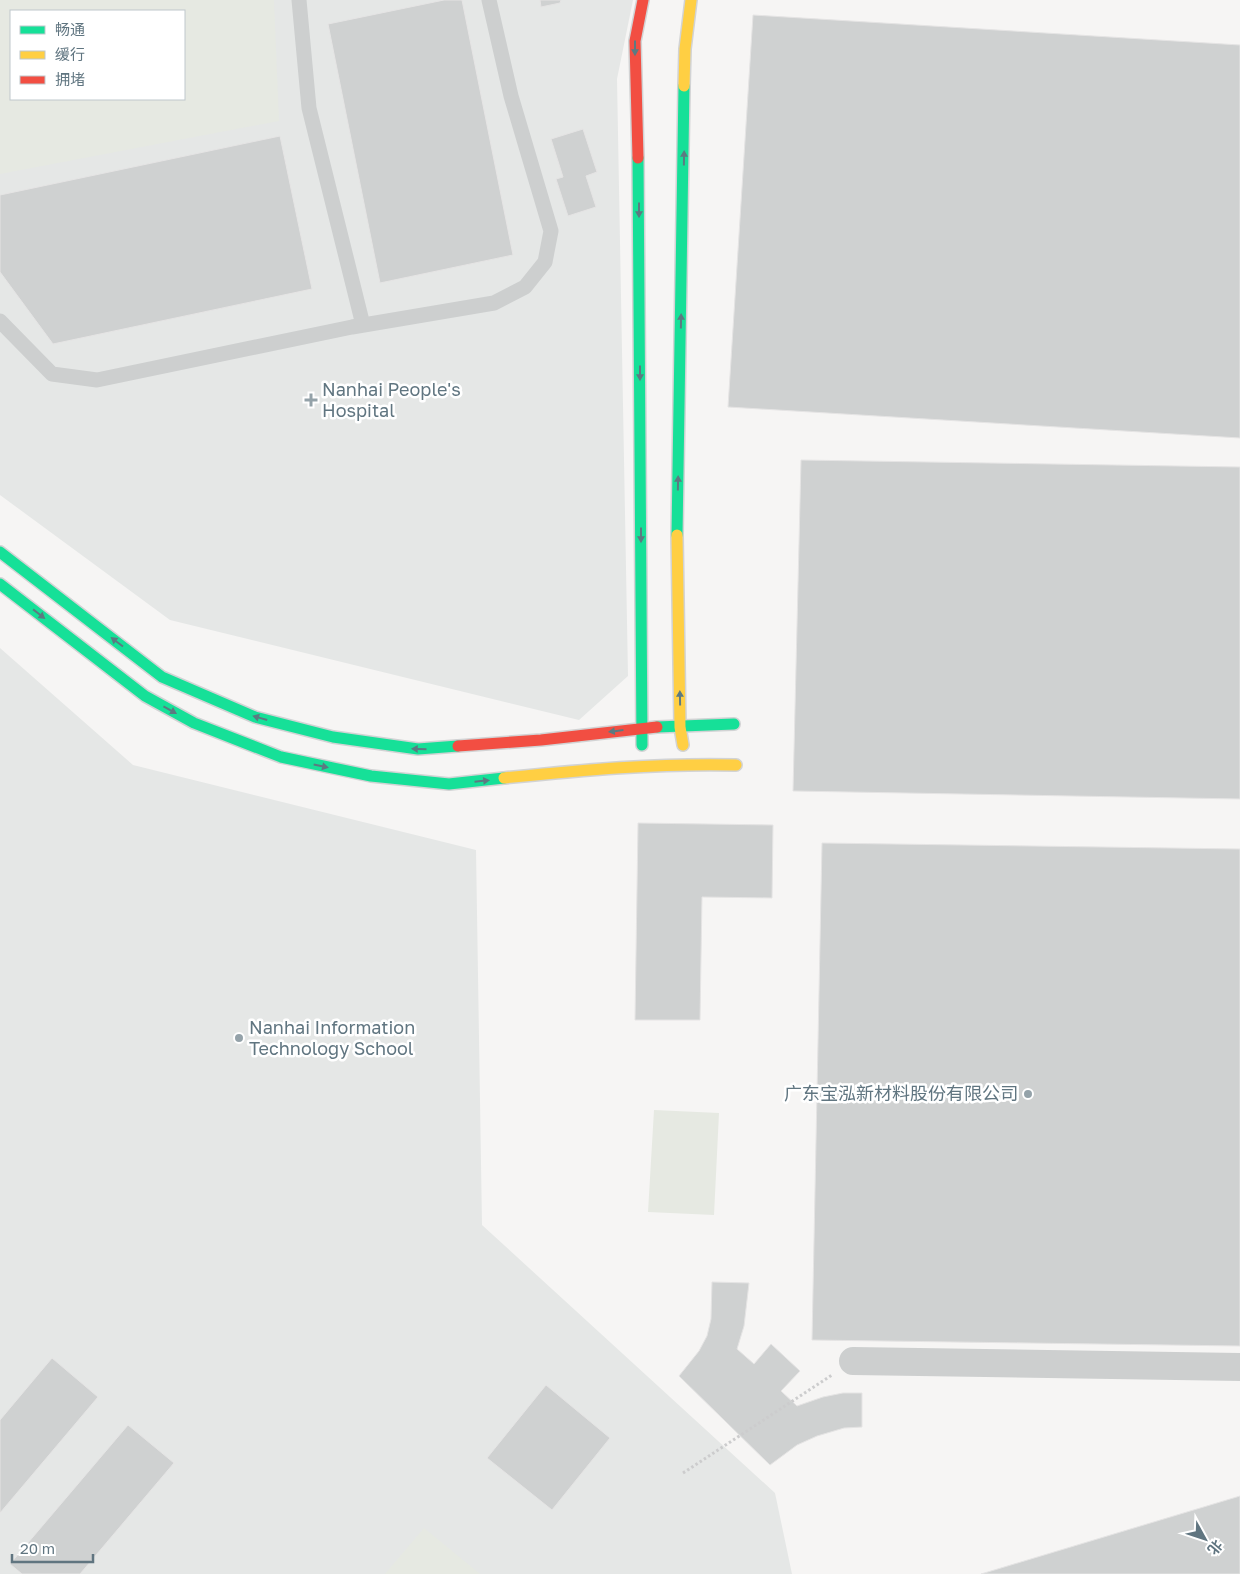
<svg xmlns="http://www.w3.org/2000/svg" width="1240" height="1574" viewBox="0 0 1240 1574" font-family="'Golos Text','Noto Sans SC',sans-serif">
<rect width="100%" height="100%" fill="#f6f5f4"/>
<path fill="#e5e7e6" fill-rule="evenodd" d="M0,0h633l-16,79 11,597 -49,44 -409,-100 -170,-125zM11,11h173v88h-173z
M0,648l133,117 343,85 6,375 293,268 17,81h-792z"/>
<path fill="#e6e9e2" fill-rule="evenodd" d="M0,0h274l5,121 -279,53zM184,11v88h-173v-88z
M654,1110l65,3 -5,102 -66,-3z
M424,1528l56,46h-95z"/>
<path fill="#cfd1d1" stroke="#e5e4e4" d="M444,0h18l51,255 -133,28 -52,-259z
M540,0h21l-1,3 -19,4z
M753,15l487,30v393l-512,-31z
M583,129l14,43 -11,4 10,31 -28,9 -12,-37 7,-2 -12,-38z
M280,136l32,153 -259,55 -53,-72v-77z
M801,460l439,7v332l-447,-8z
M638,823l135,2 -1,73 -70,-1 -2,123h-65z
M822,843l418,6v497l-428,-6z
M712,1282l37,1 -5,43 -7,23 17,15 17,-20 29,27 -19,20 16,15 26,-9 20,-4h19v34l-18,1 -27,8 -20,9 -27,20 -91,-89 20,-25 8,-15 4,-17z
M52,1358l46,39 -98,116v-93z
M546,1385l64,53 -58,72 -65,-52z
M128,1425l46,38 -94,111h-58l-12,-10z
M1240,1496v78h-259z"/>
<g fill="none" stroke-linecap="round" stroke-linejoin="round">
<g stroke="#d2d3d4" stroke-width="14">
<path id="fast" d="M638,158l4,587
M677,535l7,-449
M0,552l162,125 93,40 78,20 85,12 40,-3
M0,584l145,112 49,27 87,34 90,19 78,8 55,-6
M657,727l77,-3"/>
</g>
<g stroke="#d2d3d4" stroke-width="14">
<path id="slow" d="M684,86l1,-37 6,-49
M677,535l3,192 3,18
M504,778c77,-8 155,-15 232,-13"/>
</g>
<g stroke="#d2d3d4" stroke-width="14">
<path id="jam" d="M638,158l-3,-117 8,-41
M458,746l83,-6 116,-13"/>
</g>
<path stroke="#cccccd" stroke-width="3" stroke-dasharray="2.5 2.5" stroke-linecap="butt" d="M683,1473l149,-98"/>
<path stroke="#cdcfcf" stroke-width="15" d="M299,0l10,108 54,217
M0,321l52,53 45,6 255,-53 142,-24 31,-16 20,-25 6,-31 -40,-135 -22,-96"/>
<path stroke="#cdcfcf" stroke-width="28" d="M853,1361l387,6"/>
<use href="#fast" stroke="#16e098" stroke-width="11"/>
<use href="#slow" stroke="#ffcf43" stroke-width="11"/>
<use href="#jam" stroke="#f24e42" stroke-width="11"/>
</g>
<defs><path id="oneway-solid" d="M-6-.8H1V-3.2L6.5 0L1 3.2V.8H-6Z" transform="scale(1.25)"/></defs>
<g fill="#5c7a81">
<use href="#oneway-solid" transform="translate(635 48) rotate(90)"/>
<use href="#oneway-solid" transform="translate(684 158) rotate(-89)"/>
<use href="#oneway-solid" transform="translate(639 210) rotate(90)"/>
<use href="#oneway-solid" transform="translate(681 321) rotate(-89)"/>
<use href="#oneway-solid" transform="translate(640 373) rotate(90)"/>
<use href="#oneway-solid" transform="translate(678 483) rotate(-89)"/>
<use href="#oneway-solid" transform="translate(641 535) rotate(90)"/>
<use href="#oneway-solid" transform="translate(39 614) rotate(38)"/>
<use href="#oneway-solid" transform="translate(117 642) rotate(-143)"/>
<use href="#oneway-solid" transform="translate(680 698) rotate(-91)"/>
<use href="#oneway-solid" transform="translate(170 710) rotate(29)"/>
<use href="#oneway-solid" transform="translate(260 718) rotate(-164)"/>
<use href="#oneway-solid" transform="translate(616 731) rotate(173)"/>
<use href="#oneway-solid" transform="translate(419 749) rotate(-179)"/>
<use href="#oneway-solid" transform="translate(321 766) rotate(12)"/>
<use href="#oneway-solid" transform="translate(482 781) rotate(-6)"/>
</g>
<g fill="#94a2a9" stroke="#fff" stroke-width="2">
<path d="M308.5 392.5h5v5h5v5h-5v5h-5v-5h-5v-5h5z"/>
<circle cx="239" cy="1038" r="5"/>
<circle cx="1028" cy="1094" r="5"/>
</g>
<g text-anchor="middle" stroke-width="5" stroke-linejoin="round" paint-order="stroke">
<g font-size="18" fill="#607580" stroke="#fff" text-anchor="start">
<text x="322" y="396">Nanhai People's<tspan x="322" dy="21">Hospital</tspan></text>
<text x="249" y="1034">Nanhai Information<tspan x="249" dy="21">Technology School</tspan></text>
<text x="1018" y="1100" text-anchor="end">广东宝泓新材料股份有限公司</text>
</g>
</g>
<rect x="10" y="10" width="175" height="90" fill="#ffffff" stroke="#bfc8cc"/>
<rect x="20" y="26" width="25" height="8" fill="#16e098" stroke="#bfc8cc"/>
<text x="55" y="35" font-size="15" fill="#607580">畅通</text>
<rect x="20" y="51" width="25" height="8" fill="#ffcf43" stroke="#bfc8cc"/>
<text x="55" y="60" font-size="15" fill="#607580">缓行</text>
<rect x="20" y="76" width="25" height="8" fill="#f24e42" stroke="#bfc8cc"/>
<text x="55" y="85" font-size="15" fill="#607580">拥堵</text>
<g transform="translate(1205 1539) rotate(130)" stroke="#ffffff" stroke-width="4" paint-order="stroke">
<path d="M0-4L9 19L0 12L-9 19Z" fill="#607580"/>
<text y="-8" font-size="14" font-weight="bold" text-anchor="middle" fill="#607580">北</text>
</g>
<path d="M12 1554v8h81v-8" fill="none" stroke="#607580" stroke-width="2.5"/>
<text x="20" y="1554" font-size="15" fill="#607580" stroke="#ffffff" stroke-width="4" paint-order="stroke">20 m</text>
</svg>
